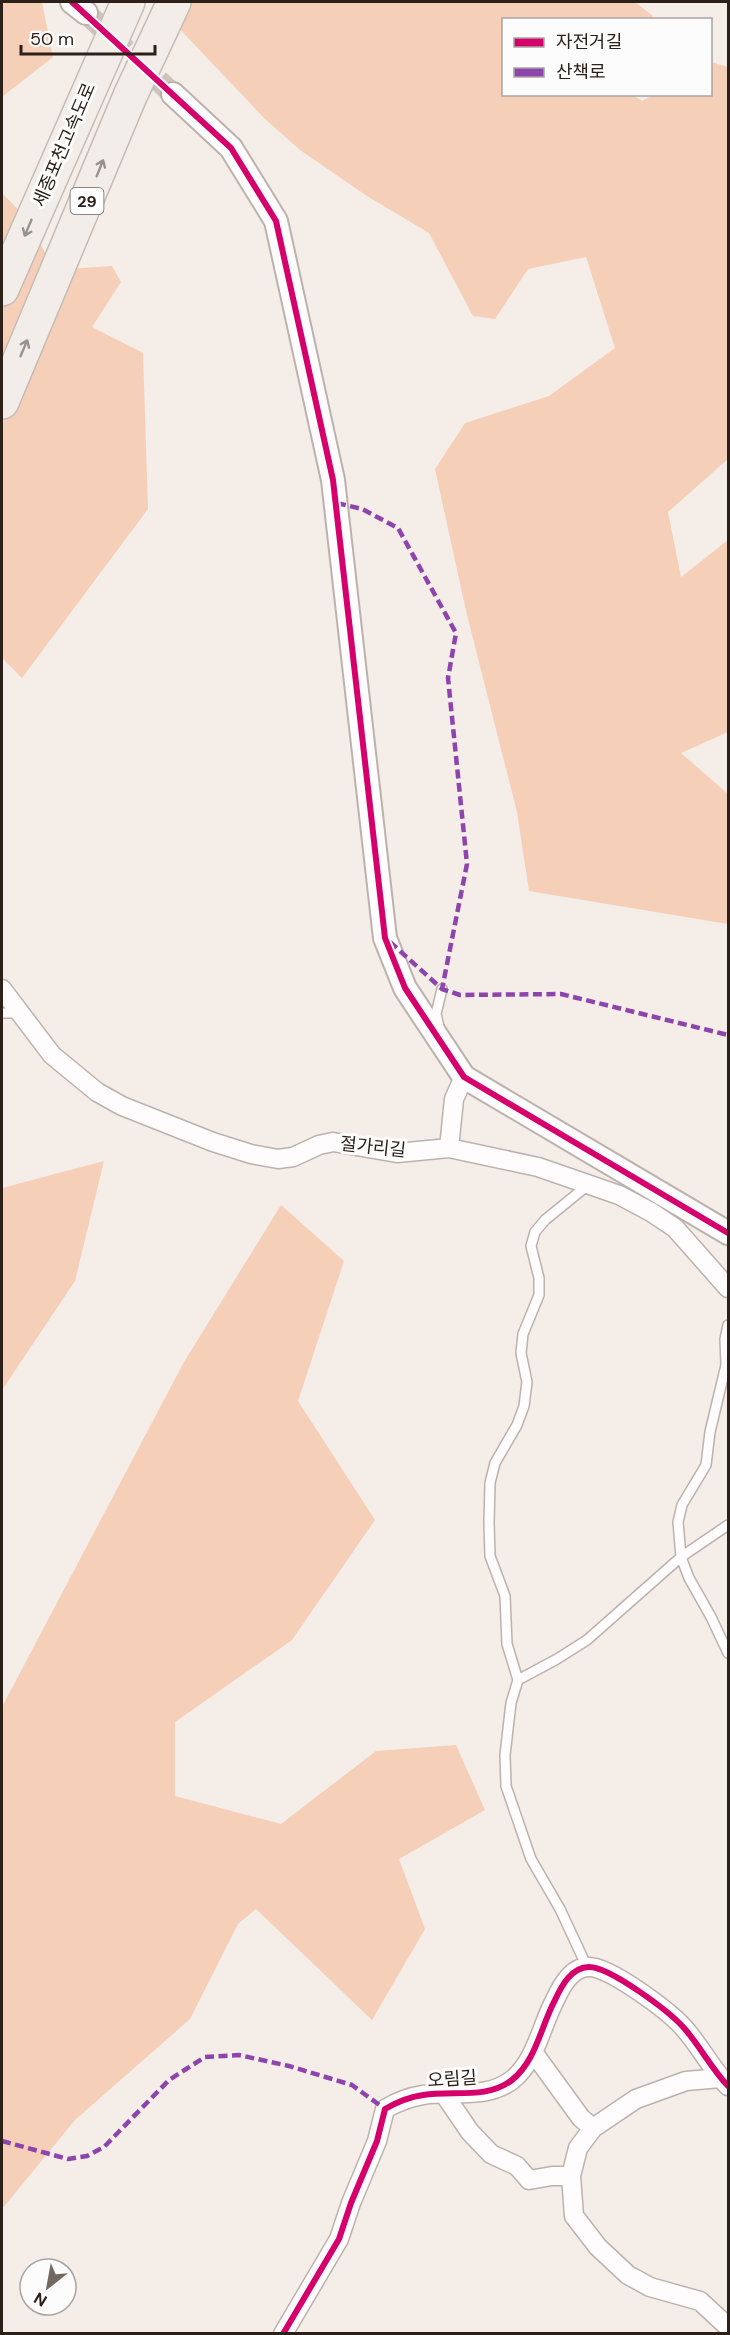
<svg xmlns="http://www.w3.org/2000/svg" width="730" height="2335" viewBox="0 0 730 2335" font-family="'DM Sans','Noto Sans KR',sans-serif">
<rect width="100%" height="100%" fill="#f5ede8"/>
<path fill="#f5cfb7" d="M2,2h40l11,55 -51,40z
M154,2h481l18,14 -3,3 -146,1v74l129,1 9,6 10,-6 58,-1 1,-32 17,5v392l-60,53 13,65 47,-37v192l-47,21 47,41v130l-199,-33 -12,-79 -51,-201 -31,-142 30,-46 84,-27 66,-48 -29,-91 -58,12 -33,50 -22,-3 -44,-83 -62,-37 -67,-46 -35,-31z
M2,193l29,30 22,47 59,-4 9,16 -29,45 51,26 5,156 -126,169 -20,-20z
M104,1161l-29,120 -73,109v-202z
M281,1205l63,56 -46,140 77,119 -83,120 -117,82v74l106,28 95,-73 80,-6 29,65 -86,49 26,70 -53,91 -116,-111 -18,15 -48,95 -115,101 -73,89v-502l182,-345z"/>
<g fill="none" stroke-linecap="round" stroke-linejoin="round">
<path stroke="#cdc4be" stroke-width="22" stroke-dasharray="22 11" stroke-linecap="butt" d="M86,13l87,81"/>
<g stroke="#bcb2ad" stroke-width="12">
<path id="service" d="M2,1013h17
M439,1027l-3,-13 6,-25
M728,1325l-3,14 1,26 -16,67 -4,33 -24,40 -4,17 3,35 8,21 22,39 17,36
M518,1680l39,-21 30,-19 94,-83 47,-32
M587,1967l-27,-58 -29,-50 -25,-73 -1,-31 6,-52 7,-23 -11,-36 -2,-48 -15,-40 -1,-33 1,-40 5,-20 22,-38 7,-19 3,-24 -6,-29 2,-19 16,-39v-17l-8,-32 4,-14 10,-12 43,-35"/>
</g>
<g stroke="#bcb2ad" stroke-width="21">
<path id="minor" d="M2,989l50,66 45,37 25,14 91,36 38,12 27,5 15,-2 26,-12 14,-3 64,11 52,-5 89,19 81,28 32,17 24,16 53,60
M449,1148l5,-49 10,-22
M533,2052l48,66 12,10
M721,2078l-35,3 -50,18 -43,29 -15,20 -7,28 3,40 24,31 30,28 22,12 50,14 28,26
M444,2094l26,38 21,22 26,12 12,14 23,-4h19
M283,2334l56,-95 12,-36 26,-62 8,-32c12,-7 24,-12 38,-14 30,-5 63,5 89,-15 24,-19 29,-54 43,-80 6,-13 16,-33 34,-33 21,0 80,44 95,61 16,18 27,40 44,58"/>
</g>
<g stroke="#bcb2ad" stroke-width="26">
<path id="tertiary" d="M72,2l14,11
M173,94l58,54 45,73 57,259 52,458 20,50 59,89 264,156"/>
</g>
<g stroke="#c6bcb6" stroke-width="36">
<path id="motorway" d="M2,289l126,-287
M2,402l128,-306 44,-94"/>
</g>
<use href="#service" stroke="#fefcfc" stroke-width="9"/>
<use href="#minor" stroke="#fefcfc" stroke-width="18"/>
<use href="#tertiary" stroke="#fefcfc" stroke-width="22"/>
<use href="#motorway" stroke="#f3ede9" stroke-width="33"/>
<path stroke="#8e44ad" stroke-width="4.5" stroke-dasharray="9 4.5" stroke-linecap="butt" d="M337,503l25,6 36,19 58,105 -8,45 19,186 -25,125
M390,942l52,47 18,6 101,-1 167,41
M2,2141l66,18 19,-3 17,-9 65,-67 36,-23 34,-2 50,11 63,19 33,24"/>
<g stroke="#fcfcfc" stroke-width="10">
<path id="cycleway" d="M72,2l159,146 45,73 57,259 52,458 20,50 59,89 264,156
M283,2334l56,-95 12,-36 26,-62 8,-32c12,-7 24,-12 38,-14 30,-5 63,5 89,-15 24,-19 29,-54 43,-80 6,-13 16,-33 34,-33 21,0 80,44 95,61 16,18 27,40 44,58"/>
</g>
<use href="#cycleway" stroke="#d6006c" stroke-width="6"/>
</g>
<defs><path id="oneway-shaft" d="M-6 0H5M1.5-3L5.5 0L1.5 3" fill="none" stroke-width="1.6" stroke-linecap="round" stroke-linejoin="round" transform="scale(1.5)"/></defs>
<g stroke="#99918b">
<use href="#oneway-shaft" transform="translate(100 168) rotate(-68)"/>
<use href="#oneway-shaft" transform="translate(28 228) rotate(113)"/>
<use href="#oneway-shaft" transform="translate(24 348) rotate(-67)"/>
</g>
<g text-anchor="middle" stroke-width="6" stroke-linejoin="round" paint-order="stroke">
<rect fill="#fcfcfc" stroke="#6a625c" stroke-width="1.5" x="70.5" y="188" width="33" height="26" rx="4.5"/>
<g font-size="16" font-weight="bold" fill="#2c2018">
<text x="87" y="207">29</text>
</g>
<g font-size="18" fill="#2c2018" stroke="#fcfcfc">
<text transform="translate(64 145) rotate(-67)" y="6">세종포천고속도로</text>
<text transform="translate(373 1147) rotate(6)" y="6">절가리길</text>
<text transform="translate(452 2079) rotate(-4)" y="6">오림길</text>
</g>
</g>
<rect width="730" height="2335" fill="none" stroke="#2c2018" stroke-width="6"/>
<rect x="502" y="18" width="210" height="78" fill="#fcfcfc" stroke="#a9a4a1" stroke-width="1.5"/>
<rect x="514" y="38" width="30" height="9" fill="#d6006c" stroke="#a9a4a1" stroke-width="1.5"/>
<text x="556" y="48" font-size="18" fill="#2c2018">자전거길</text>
<rect x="514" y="68" width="30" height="9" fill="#8e44ad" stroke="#a9a4a1" stroke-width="1.5"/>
<text x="556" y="78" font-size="18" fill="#2c2018">산책로</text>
<g transform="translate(48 2287) rotate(211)"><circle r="28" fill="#fcfcfc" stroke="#a9a4a1" stroke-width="1.5"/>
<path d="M0-4.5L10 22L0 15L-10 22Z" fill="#726861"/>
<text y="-9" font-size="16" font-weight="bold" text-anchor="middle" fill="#2c2018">N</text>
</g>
<path d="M21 45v9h134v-9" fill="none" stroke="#2c2018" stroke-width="3"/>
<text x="30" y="45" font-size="18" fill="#2c2018" stroke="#fcfcfc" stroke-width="4.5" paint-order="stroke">50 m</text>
</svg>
